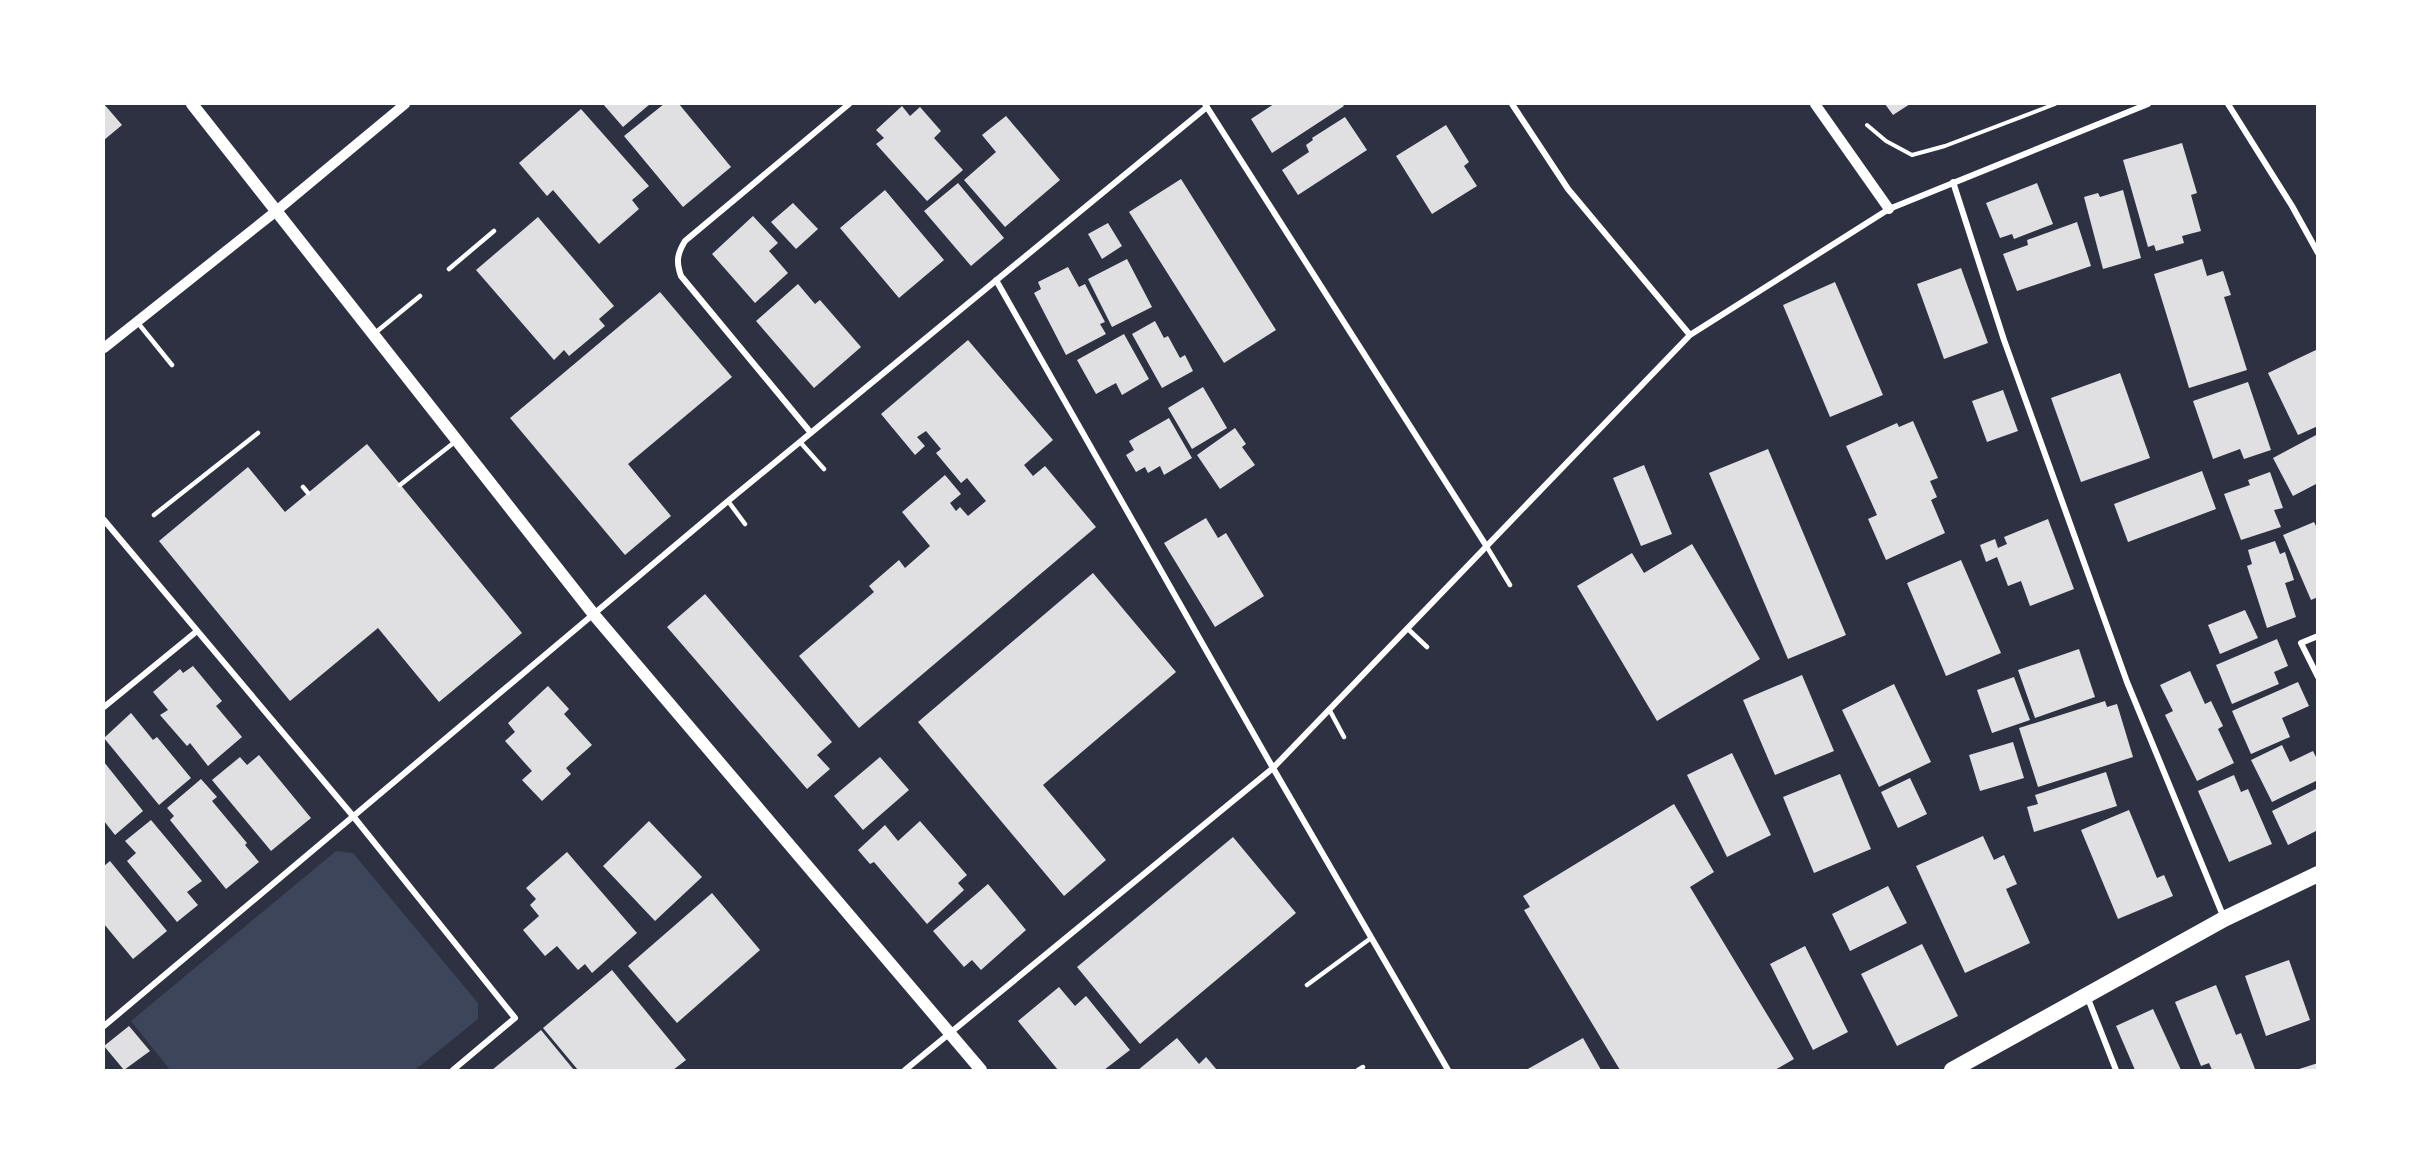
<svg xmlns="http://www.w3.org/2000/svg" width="2421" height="1174" viewBox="0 0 2421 1174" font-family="'PT Sans',sans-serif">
<rect width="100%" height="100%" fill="#2d3142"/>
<path fill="#3c4559" d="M336,851l17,2 125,150v16l-63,51h-245l-39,-49z"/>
<path fill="#e0e0e3" d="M104,104l18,21 -18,15z
M603,104h47l-27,23z
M664,104h15l52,63 -48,40 -59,-71z
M1274,104h68l2,2 -72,47 -21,-34z
M1885,104h25l-17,11z
M902,106l8,10 10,-9 21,24 -7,7 29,32 -36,31 -51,-57 8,-6 -8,-8z
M581,109l68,77 -17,14 7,9 -40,35 -46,-54 -6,6 -28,-33z
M1006,116l54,64 -55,47 -41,-47 32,-28 -14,-17z
M1345,117l22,33 -69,45 -16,-25 27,-18 -3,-7 7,-5 -1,-2z
M1446,125l23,37 -5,4 13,20 -45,28 -36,-58z
M2182,143l15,50 -6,2 10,36 -19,5 2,7 -28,8 -2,-6 -6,2 -25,-87z
M1181,179l95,151 -52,33 -95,-151z
M958,183l46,55 -33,28 -47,-55z
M2037,183l16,41 -39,15 -2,-5 -12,4 -14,-35z
M885,190l59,70 -45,38 -59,-70z
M2123,190l18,68 -38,11 -19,-72 14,-4 2,4z
M793,203l25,26 -22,20 -25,-27z
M753,216l25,27 -9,8 19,22 -33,30 -43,-49z
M538,217l76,89 -15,13 6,7 -36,30 -5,-6 -10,10 -78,-90z
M2077,222l14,44 -74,25 -14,-37 25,-9 -1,-5z
M1108,223l14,23 -20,13 -14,-25z
M1127,259l25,48 -40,20 -24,-48z
M2202,259l5,17 16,-5 8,24 -7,2 23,73 -58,18 -35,-114z
M1068,267l11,20 6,-3 20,38 -5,2 6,10 -40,21 -32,-62 7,-4 -3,-7z
M1961,268l27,75 -44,16 -27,-75z
M1835,282l48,113 -53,22 -47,-112z
M798,284l17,20 5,-4 41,47 -47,41 -58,-67z
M660,292l72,85 -104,87 43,52 -46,39 -115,-137z
M1155,321l9,17 4,-2 12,22 5,-3 8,16 -31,17 -30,-54z
M1124,334l25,45 -27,16 -6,-12 -20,11 -19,-34z
M968,340l85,100 -29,25 9,11 12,-10 51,61 -237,201 -60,-72 75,-64 -5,-6 30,-26 6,8 25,-22 -28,-34 43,-37 16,19 -11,9 6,8 4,-4 8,9 18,-15 -19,-23 -6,5 -25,-30 5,-4 -15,-18 -9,6 8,9 -10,9 -34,-41z
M2318,349v77l-20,9 -30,-62z
M2120,373l30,85 -69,24 -30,-84z
M2248,382l23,68 -27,9 -4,-10 -27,10 -20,-58z
M1203,387l24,41 -35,21 -24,-41z
M2003,390l15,41 -31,11 -15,-41z
M1169,418l23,40 -28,17 -4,-9 -12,7 -3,-6 -9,5 -10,-17 8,-5 -5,-9z
M1913,421l25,57 -8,3 7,16 -6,3 14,33 -59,27 -18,-41 9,-4 -31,-69 51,-23 2,4z
M1235,428l11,16 -4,3 13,18 -35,24 -23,-34z
M2318,434v49l-25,13 -20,-38z
M367,444l155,189 -83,69 -61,-74 -88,73 -131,-160 89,-74 37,45z
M1768,449l78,186 -58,24 -79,-186z
M1644,465l28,69 -31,12 -28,-68z
M2202,471l14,38 -88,33 -14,-38z
M2270,472l13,36 -9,2 7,17 -40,13 -17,-46 26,-9 -2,-5z
M1206,518l12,20 8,-5 38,63 -49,31 -51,-84z
M2048,519l26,70 -44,17 -9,-25 -13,5 -11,-29 -11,5 -6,-17 15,-6 3,9 9,-4 -3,-7z
M2314,522l4,8v67l-7,3 -28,-65z
M2275,541l5,13 5,-2 9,28 -9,3 11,34 -29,11 -20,-62 5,-2 -4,-14z
M1692,544l68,115 -103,62 -80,-135 55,-33 12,20z
M1961,560l40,93 -55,23 -39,-93z
M1093,573l83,99 -133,113 63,75 -42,36 -146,-174z
M705,594l127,148 -15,13 13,14 -23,20 -140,-162z
M2245,610l13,28 -38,16 -12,-29z
M2277,639l11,27 -14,6 5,12 -47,20 -16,-39z
M2079,649l16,48 -60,21 -17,-48z
M193,666l29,35 -6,5 26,31 -34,29 -18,-23 -3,3 -27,-31 8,-5 -15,-18 27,-23 3,4z
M2190,671l15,33 6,-3 12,25 -5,3 16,34 -37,18 -32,-66 8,-4 -13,-26z
M1802,675l32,76 -59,24 -32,-75z
M2014,677l16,43 -38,13 -15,-43z
M2298,682l11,24 -27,12 8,19 -39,17 -19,-43z
M1894,684l37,78 -52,25 -37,-77z
M548,686l21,23 -5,5 28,31 -26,23 5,6 -29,27 -20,-21 10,-9 -27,-30 10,-9 -7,-9z
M2105,701l2,6 10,-3 16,53 -95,30 -19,-59z
M131,713l22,27 4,-3 34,41 -32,27 -55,-67z
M2013,742l11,36 -44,13 -11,-36z
M2282,745l8,17 23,-11 5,10v19l-46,22 -21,-42z
M1732,753l39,82 -44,22 -40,-82z
M259,755l52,63 -40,33 -59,-71 28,-23 7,8z
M880,757l29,33 -46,40 -29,-34z
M104,762l39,49 -28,24 -11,-14z
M2106,772l11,34 -83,26 -7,-25 11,-3 -3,-9z
M1840,774l31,75 -57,24 -31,-76z
M2234,775l7,17 7,-3 24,55 -43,18 -31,-71z
M1910,778l17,36 -29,14 -17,-36z
M201,779l16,18 -5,4 35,42 -2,2 14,17 -33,27 -56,-69 4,-4 -7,-8z
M2318,788v42l-30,15 -16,-34z
M1674,804l40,68 -24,15 104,172 -19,11h-155l-96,-160 6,-3 -7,-11z
M2129,810l28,68 7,-3 9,21 -55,23 -37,-89z
M151,820l51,61 -15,11 11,13 -21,17 -50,-61 9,-8 -11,-12z
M649,821l53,56 -47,44 -52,-55z
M920,821l47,54 -9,8 6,7 -37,34 -53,-62 -4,2 -12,-14 27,-25 13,16z
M1983,836l11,24 10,-5 13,29 -11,5 24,54 -65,30 -49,-107z
M1233,837l63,76 -156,131 -63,-77z
M567,852l70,81 -45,40 -7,-9 -7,6 -21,-24 -12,10 -22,-26 16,-14 -9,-11 6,-6 -10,-11z
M110,861l57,70 -34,28 -29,-35v-58z
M988,884l38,46 -45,40 -9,-10 -8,7 -31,-36z
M1888,886l19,37 -57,28 -18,-37z
M712,893l48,57 -83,73 -49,-57z
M1922,944l36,72 -61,30 -36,-72z
M1805,946l43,86 -35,18 -43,-86z
M2289,960l21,60 -44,16 -21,-60z
M612,970l74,90 -13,10h-95l-35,-42z
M2216,985l20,50 5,-2 14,36 -43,1 -3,-7 -8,3 -26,-64z
M1059,987l16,19 11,-10 44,54 -26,20h-46l-40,-49z
M2153,1009l28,61h-46l-19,-44z
M129,1026l21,25 -26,19 -20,-24z
M541,1030l33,40h-82z
M1177,1038l22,26 7,-7 11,13h-79z
M1583,1038l18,32h-75z
M2318,1063v7h-22z"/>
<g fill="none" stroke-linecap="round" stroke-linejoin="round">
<path stroke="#fff" stroke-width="4" d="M1867,125l19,16 26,14 33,-9 110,-42"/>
<path stroke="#fff" stroke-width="4.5" d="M449,269l45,-38
M138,323l34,42
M375,333l45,-37
M800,442l24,27
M400,485l56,-44
M303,487l5,6
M728,501l17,23
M154,515l104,-82
M1487,547l23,38
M1408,629l19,18
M1329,709l15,28
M1307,985l64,-47
M1358,1070l5,-3"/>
<path stroke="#fff" stroke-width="6" d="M1205,104l282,443
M1512,104l56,85 122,146
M2228,104l64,102 26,47
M1953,182l51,158 123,342 97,236
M996,280l277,488 175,302
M811,433l-130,-157c-5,-14 -4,-22 4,-35l164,-137
M104,520l249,296 162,202 -62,52
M2318,636l-17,7 17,34
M104,707l93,-76
M2087,996l29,74
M104,1026l624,-525 479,-394
M905,1070l368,-302 417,-433 199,-126 259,-105"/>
<path stroke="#fff" stroke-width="10" d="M1815,104l74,105
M104,348l171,-136 130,-108"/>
<path stroke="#fff" stroke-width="12" d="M192,104l403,512 386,454"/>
<path stroke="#fff" stroke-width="16" d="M1952,1070l272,-151 94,-45"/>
</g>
<rect width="2421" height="1174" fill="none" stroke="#ffffff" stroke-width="210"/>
</svg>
